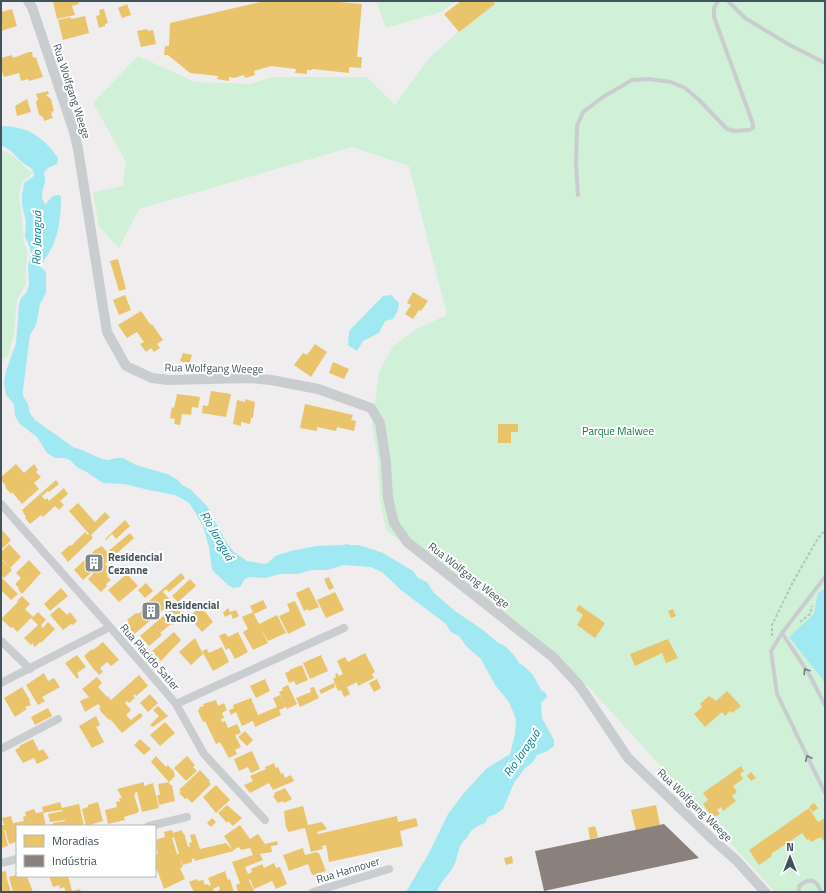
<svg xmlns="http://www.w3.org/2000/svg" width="826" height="893" viewBox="0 0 826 893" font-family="'Titillium Web',sans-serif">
<rect width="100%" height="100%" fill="#efedee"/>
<path fill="#d0f0d8" d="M376,1h80l-15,11 -55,16z
M491,1h334v891h-50l-189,-208 -8,9 -29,-38 -163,-125 -6,-31 -2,-40 -6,-34 7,-54 14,-24 23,-18 31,-14 -38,-149 -57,-19 -213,62 -20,39 -20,-21 -6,-35 30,-6 3,-24 -33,-59 45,-47 57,26 56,2 21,-7h95l28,28 34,-47 28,-25 37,-29z
M1,150l13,6 10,10 9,7 -11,9 -3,12 5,46 3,12 -2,34 -8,14 -3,33 -6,23 -7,5z"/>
<path fill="#a1e9f2" d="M1,126c26,0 43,11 57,32l-1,6 -9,4 -4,4c0,3 2,7 1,10 -2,8 -6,16 1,23 2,-5 7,-11 13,-10l2,2c0,19 -2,39 -12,56 -3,5 -7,8 -9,13l6,6v21l-6,11 -4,21 -6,10 -7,55v6l5,8 2,9 5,7 38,27 9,3 20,9 6,1 9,-2h6l13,7 31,9 11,6 4,5 8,4 17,17 18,34 9,12 13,9 18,3 3,-1 7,-7 16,-5 25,-5 26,-1 5,-1 3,1h9l24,8 30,18 5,7 9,4 7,11 21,18 28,19 14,12 8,4 9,9 5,8 5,3 9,9 8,15 5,3 1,4 -6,6 1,15 12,22v6l-8,6 -9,3 -5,8 -7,5 -11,15 -11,26 -7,5 -8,3 -3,6c-9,3 -14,6 -18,15 -8,4 -9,17 -12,25 -4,11 -15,18 -18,29h-31l23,-39 19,-39 15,-20 23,-25 24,-15 5,-20 1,-15 -7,-17 -14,-17 -14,-26 -14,-12 -8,-11 -8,-4 -5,-8 -45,-34 -19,-18 -12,-5 -26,-2 -17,5h-15l-15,4h-17l-15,4 -15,-1 -5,2 -5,8 -7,1 -5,-3 -16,-15 -3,-23 -6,-21 -11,-19 -4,-5 -13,-7 -26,-5 -25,-6 -21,-1 -18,-12 -7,-3 -8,-8 -6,-2h-9l-8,-5 -10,-16 -17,-13 -5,-8 -1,-12 -8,-9 -2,-12 2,-12 10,-28 3,-39 2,-6 6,-6 2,-8 -1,-18 3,-12 -1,-6 -5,-11 1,-15 -4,-18v-9l2,-12 10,-7c0,-9 -6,-9 -12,-14 -8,-7 -10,-12 -21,-17z
M391,295l8,8 -1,7 -5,9 -8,2 -6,12 -16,8 -6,10 -9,-6 1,-14 34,-35z
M825,589v95l-4,-7 -32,-40 25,-23 4,-21z"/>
<path fill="#e9c46a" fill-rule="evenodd" d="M53,1h25l1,3 -7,2 3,9 -18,4z
M265,1h63l34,3 -5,53h5l-1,11 -12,-1v6l-37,-4v1h-5v4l-12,-1 1,-4 -25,-3 -17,5 1,4 -10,3 -1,-3 -10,3 -5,-1v4l-12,-2 1,-3 -28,-3 -22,-18h-4l1,-9h4l1,-23z
M461,1h32l2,3 -36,28 -15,-18z
M127,4l4,11 -9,3 -4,-10z
M12,9l5,17 -16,5v-19z
M104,9l4,14 -3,1v2l-6,2 -3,-12 4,-1 -1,-5z
M85,16l4,17 -26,7 -5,-20 13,-3v2z
M147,29l1,2 5,-1 3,14 -15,3 -4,-16z
M29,52h3l1,6 3,-1 1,4 6,16 -14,4 -1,-2 -7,2 -2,-8 -15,4 -3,-8v-11l11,-3 1,3z
M48,91l1,3 -3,1 5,4 3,12h-1l-2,3 2,4 -9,3 -1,-4 -4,-2 -3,-13 2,-3 -2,-5z
M27,99l4,13 -14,4 -2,-10z
M118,259l8,30 -7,2 -9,-30z
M413,292l15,9 -7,10 -2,-1 -6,9 -8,-5 6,-9 -4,-2z
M125,295l6,15 -12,5 -6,-15z
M141,311l9,13 1,1 1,-1 11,16 -6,4 3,4 -6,4 -3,-4 -5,4 -6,-8 4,-2 -7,-10 -10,6 -9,-13z
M315,344l12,8 -16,25 -17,-12 9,-12 4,2z
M183,353l9,2 -3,9 -9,-3z
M333,362l16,7 -5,10 -15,-6z
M211,391l20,3 -5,23 -24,-4 1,-8 5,1z
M177,394l23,3 -2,11 -6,-1 -1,8 -9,-1 -2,11 -6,-1 1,-5 -5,-1 2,-11 2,1z
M245,399l10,3 -2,16h-2l-1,6 -9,-2v4l-8,-2 4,-24 8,2z
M305,404l48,11 -2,5 5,1 -2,10 -17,-4 -1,4 -19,-4v4l-17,-3z
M498,424h20v8h-7v11h-13z
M16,464l8,9 10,-9 4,6 -2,2 5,5 -7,6 5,6 -17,15 -10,-12 -1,2 -6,-7 1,-1 -5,-6v-3z
M56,480l3,4 -10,8 -1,-1 -6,5 3,4 2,-2 2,3 15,-13 4,6 -8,7 4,4 -5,5 -4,-4 -12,11 -2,-2 -11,9 -5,-6 1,-1 -4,-7z
M78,503l17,19 10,-10 5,5 -19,18 2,3 -25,24 -7,-9 9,-8 1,1 14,-14 3,3 1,-1 -20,-23z
M125,520l5,6 -14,13 -4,-5 -6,6 -1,-1z
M1,529l10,11 -8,8 -2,-1z
M130,533l4,5 -29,26 7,8 -5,4 4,4 -5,4 1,2 -6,6 -13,-13 5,-5 -1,-2 -9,8 -6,-7 -3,-3 21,-20 7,-4 5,6z
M9,544l12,13 -11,11 -9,-10v-6z
M1,559l11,11 -8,8 -3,-3z
M29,560l12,13 -19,21 -4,-5 1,-1 -4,-4 6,-6 -5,-5z
M181,573l4,5 -16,14 -3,-3 -3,3 9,10 -40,34 -5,-5 2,-1 -4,-5 4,-3 -2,-2 9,-7 2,1 5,-4 -2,-2z
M127,574l11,12 -19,16 -11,-12z
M1,577l17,17 -7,6 -10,-10z
M329,577l5,11 -5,2 -5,-11z
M190,579l6,7 -18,16 -6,-6z
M146,583l7,8 -8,7 -7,-8z
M309,587l10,20 -10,4 -1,-2 -4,2 -8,-18z
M61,588l7,8 -18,15 -6,-7z
M335,592l9,18 -18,8 -9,-18z
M22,596l8,8 -5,5 8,8 5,-5 8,8 -5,5 2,3 5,-6 7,7 -14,14 -1,-1 -5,5 -2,-2v-3l-2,3 -7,-7 14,-13 -7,-7 -14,14 -4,-5 -2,1 -10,-9 17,-17 -1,-1z
M263,600l4,8 -13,6 5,10 18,-9 9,18 -18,8 -8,-14 8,16 -15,7 -10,-18 5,-3 -6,-12 11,-5 -3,-6z
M295,601l11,24 -18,9 -9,-18 11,-5 -3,-7z
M579,605l26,18 -10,15 -18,-13 6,-10 -7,-5z
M175,606l8,9 -11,10 -1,-1 -11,9 2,2 -13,11 -9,-10z
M59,607l8,8 3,-3 7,9 -4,4 -2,-1 -8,6 -13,-15z
M200,607l7,7 6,8 -11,10 -13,-15z
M228,608l2,4 6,-2 3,6 -6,3 -2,-5 -6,3 -2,-4z
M673,609l3,7 -5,2 -3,-7z
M174,632l7,8 -20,21 -9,-10z
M238,632l10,20 -13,7 -6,-11 -3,2 -7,-14 6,-3 3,4z
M195,638l8,16 -12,11 -12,-13z
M668,639l10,19 -12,5 -4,-10 -27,13 -5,-12z
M103,642l16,18 -8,6 -4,-4 -7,6 3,4 -4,3 -3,-4 1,-1 -2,1 -11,-15 8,-7 1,1z
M222,647l7,15 -16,9 -11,-20 5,-2 2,4z
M365,653l10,19 -3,2 2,4 -16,8 -1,-4 -10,5 3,7 -6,3 -3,-7 -3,1 -5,-12 3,-2 -1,-3 2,-1 2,3 4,-2 -6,-13 8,-4 3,5z
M77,655l9,12 -9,6 2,4 -2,2 -12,-16z
M321,655l7,16 -18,8 -7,-16z
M302,665l6,15 -12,5 -2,-4 -5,2 -4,-10 5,-2 -1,-1z
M44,673l4,8 6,-3 6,9 -18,10 3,4 -7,4 -12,-20z
M139,675l9,11 -12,10 -1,-2 -2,2 2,2 -6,5 -2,-2 -2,2 6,7 -5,5 5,5 9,-7 3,3 -21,17 -12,-14 -1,1 -8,-8 -2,-4 2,-1 -3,-3 -13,8 -5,-11 9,-4 -7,-8 15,-12 5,6 -4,4 9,10 1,-1 3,4z
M265,679l5,12 -14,7 -6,-12z
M377,679l4,9 -7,4 -5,-9z
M334,683l1,4 -14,7 -2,-4z
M288,685l9,19 -10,5 -8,-17 4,-2 -1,-2z
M22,687l8,13 -1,1 2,4 -6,2 2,2 -12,8 -11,-19z
M314,687l5,11 -19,9 -4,-9 15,-6 -1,-4z
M727,691l14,15 -9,7 -2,-2 -5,5 -3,-4 -17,15 -11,-13 8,-7 -2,-3 9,-8 7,5z
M150,694l8,9 -10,9 -8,-9z
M280,695l6,12 -7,3 2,5 -26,12 -2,-6 -11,5 -6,-14 -5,3 -2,-5 5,-2 -1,-3 18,-7 7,17 19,-8 -4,-9z
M216,700l2,6 6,-3 3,7 -5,3 2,5 -3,1 1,3 3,-1 3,7 9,-4 4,9 -6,2 6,12 -6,3 2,4 -8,4 -9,-16 -4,2 -11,-23 -2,1 -5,-11 2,-4 4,-1 -1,-2z
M158,706l10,10 -15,11 -3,-2 9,-9 -6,-6z
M48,708l4,8 -17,9 -4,-8z
M96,716l4,9 -4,2 8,15 -12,6 -13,-22z
M165,722l10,11 -15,13 -10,-11z
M245,731l8,9 -6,6 -9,-9z
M33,739l6,12 4,-2 6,9 -12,6 -3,-6 -11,5 -8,-13 5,-3 -1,-1z
M140,739l11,10 -7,6 -10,-10z
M252,751l8,18 -9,4 -3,-6 -9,4 -5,-12z
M156,756l10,11 2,-2 4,5 1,-1 2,7 -6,6 -18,-20z
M187,756l8,9 -2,2 4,4 -11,10 -12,-13z
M274,763l2,5 2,-1 1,2 2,5 2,-1 2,5 6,-3 3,6 -21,9 -4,-7 -19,10 -6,-8 9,-4 -3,-5 16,-7 -1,-2z
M741,766l3,5 -4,3 3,5 -10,7 4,6 -5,4 4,5 -13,10 -2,-4 -4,3 3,4 -5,3 -3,-4 -2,1 -7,-10 5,-4 -5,-7z
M200,770l10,11 -1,1 2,2 -19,19 -5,-5 -2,1 -6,-6 2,-1 -2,-2z
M751,772l5,6 -5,3 -4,-5z
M144,782v4l9,-3 6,25 -17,4 -5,-20h-2l1,2 -2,1 5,16 -2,2 -13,4 1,3 -17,4 -3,-14 12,-3 -1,-5 4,-1 -1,-3h3l-5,-9z
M169,782l1,3h2l3,16 -16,4 -2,-10h3l-2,-11z
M216,785l14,15 -14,13 -13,-16z
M285,788l7,11 -8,4 -1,-2 -5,2 -5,-7 2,-1 -1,-2z
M60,802l2,6 17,-4 5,22h-36l5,-2v-1l12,-2v-1l-15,2 -2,-8 15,-3 -1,-1 -14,2 -5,1 3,13h-29v16l-8,2 -4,-14h-1l4,16 -7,2v-23h3l-2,-7 9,-2 2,7 11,-2 -1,-4 3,-1 -1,-4 9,-3 2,4 7,-1 -1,-5z
M98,802l5,19 -17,5 -4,-17 6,-2v-2z
M814,803l4,5 -5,4 -4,-5z
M227,805l15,13 -9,8 -5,-5 -1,2 -9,-10z
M656,805l4,20 -24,6 -5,-21z
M303,806l5,19 14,-3 5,7 -10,3 1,2 79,-18 1,6 18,-4 2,8 -18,5 3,15 -74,16 -3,-17 -4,1 1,3 -12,3 -6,-24 -17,4 -1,-4h-1l-2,-17z
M809,808l9,14 7,-4v25l-4,-6 -10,5 -2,-3 -2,1 -5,-7 -31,21 1,2 -13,9 -10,-15z
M212,818l4,4 -5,5 -4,-4z
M240,825l10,14 8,-5 7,10 12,-3 1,4 -7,1 1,6 -12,2 3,6 -18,7 3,7 4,-2 -1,-3 11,-5 2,4 10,-5 2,5 4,-1 7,17 -11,5 -4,-8 -18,8 -4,-10 -1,1 5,11 -3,1h-13l-2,-7 4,-2 -8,-21 21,-7 -3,-7 -9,2 -2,-3 -6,3 -9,-14z
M595,826l3,11 -8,2 -2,-11z
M172,830l1,3 9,-3 1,4 1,-1 4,14h2l-1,-4 3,-1 -2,-7 5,-1 5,15 26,-6 8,8 -39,10 -1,-3 -2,1v3l-9,3 -3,-6 3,8 -3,1 5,11 -21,10 -7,-19h-2v-15l3,-1 -3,-14 10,-3 -1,-5zM174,837l5,17h-2l-5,-16z
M303,848l2,7 12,-3v1h2l7,18 -14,4 -4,-11 -19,7 -6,-16z
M512,856l1,7 -7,2 -2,-7z
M6,871l1,8 4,13h-10v-20z
M225,871l3,9 2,-1 4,13h-15l-1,-2h2l-1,-4 -6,3 1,3h-20l-5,-10 8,-3 1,2 5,-1 2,5 3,-1 1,2 2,-1 -3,-7z
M17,875l10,1 6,16h-20l-4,-15z
M49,876h19l4,15 8,-2 1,3h-15l-2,-5 -4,2 -1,-4 -6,2z"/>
<path fill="#8a817c" d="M664,824l35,34 -155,33 -9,-40z"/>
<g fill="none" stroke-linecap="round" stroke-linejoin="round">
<path stroke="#b5c4be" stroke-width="2" stroke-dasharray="3 2" stroke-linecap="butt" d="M800,622l10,-8 2,-8
M772,636v-11l21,-43 25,-44 7,-8"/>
<path stroke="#c9cdcf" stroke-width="4" d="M728,1l17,17 43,26 37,19
M578,195l-2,-30 1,-39 6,-14 20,-15 29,-17 17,-1 22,3 14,6 13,11 29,30 8,2 14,-1 4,-2v-4l-39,-107v-9l4,-7
M825,577l-43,56 27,41 16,31
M782,633l-11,18 6,43 48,99
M799,892v-6c11,-9 17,-7 22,6"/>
<path stroke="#c9cdcf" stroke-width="8" d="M1,504l109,123 66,77 168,-76
M1,641l29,28
M1,683l109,-56
M176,704l28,50 61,66
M1,749l57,-30
M149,826l38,-9
M1,863l16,-4
M313,892l76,-23"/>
<path stroke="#c9cdcf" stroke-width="10" d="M28,1l4,6 42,125 4,17 29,183 19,34 26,12 16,2 82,-2 21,2 47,9 53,19 9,15 6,40 2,35 6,25 13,19 146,115 26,28 49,73 83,80 25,22 29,32"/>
</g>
<defs><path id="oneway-chevron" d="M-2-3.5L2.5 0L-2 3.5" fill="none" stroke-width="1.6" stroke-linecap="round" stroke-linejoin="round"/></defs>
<g stroke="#727e84">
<use href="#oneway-chevron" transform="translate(806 671) rotate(-123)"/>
<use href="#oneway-chevron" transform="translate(808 758) rotate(-116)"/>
</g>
<defs>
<g id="building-square" transform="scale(1)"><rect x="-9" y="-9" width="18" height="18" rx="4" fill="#7f898e" stroke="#fff"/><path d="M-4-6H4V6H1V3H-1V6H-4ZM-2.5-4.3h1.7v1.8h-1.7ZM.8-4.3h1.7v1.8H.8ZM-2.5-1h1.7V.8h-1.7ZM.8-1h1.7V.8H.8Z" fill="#fff"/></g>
</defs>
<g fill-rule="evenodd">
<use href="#building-square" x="94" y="563"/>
<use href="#building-square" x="151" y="611"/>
</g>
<g text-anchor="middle" stroke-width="4" stroke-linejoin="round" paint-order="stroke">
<g font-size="11" fill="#43535b" stroke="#fff">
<text transform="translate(72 91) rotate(72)" y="4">Rua Wolfgang Weege</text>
<text transform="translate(214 368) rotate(1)" y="4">Rua Wolfgang Weege</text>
<text transform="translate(469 575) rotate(38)" y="4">Rua Wolfgang Weege</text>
<text transform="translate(150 657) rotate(49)" y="4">Rua Placido Satler</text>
<text transform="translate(695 805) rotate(44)" y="4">Rua Wolfgang Weege</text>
<text transform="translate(348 870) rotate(-17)" y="4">Rua Hannover</text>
</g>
<g font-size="11" fill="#0f823c" stroke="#fff">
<text x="618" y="435">Parque Malwee</text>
</g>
<g font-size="11" font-weight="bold" fill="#43535b" stroke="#fff" text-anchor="start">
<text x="108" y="561">Residencial<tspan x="108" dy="13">Cezanne</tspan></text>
<text x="165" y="609">Residencial<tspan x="165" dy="13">Yachio</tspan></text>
</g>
<g font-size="12" font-style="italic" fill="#048391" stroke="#fff">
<text transform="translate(37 238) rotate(-89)" y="4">Rio Jaraguá</text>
<text transform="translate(217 536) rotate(60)" y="4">Rio Jaraguá</text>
<text transform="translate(522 753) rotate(-55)" y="4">Rio Jaraguá</text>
</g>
</g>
<rect width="826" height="893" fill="none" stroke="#43535b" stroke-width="4"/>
<rect x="16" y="825" width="140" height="52" fill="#ffffff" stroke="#b4babd"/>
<rect x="24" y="835" width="20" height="12" fill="#e9c46a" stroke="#b4babd"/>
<text x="52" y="845" font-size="12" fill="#43535b">Moradias</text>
<rect x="24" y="855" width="20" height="12" fill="#8a817c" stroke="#b4babd"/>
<text x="52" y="865" font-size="12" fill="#43535b">Indústria</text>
<g transform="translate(790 857)" stroke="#ffffff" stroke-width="3" paint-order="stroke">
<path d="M0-3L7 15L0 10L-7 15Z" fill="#43535b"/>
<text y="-6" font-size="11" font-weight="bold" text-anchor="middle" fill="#43535b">N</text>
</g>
</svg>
